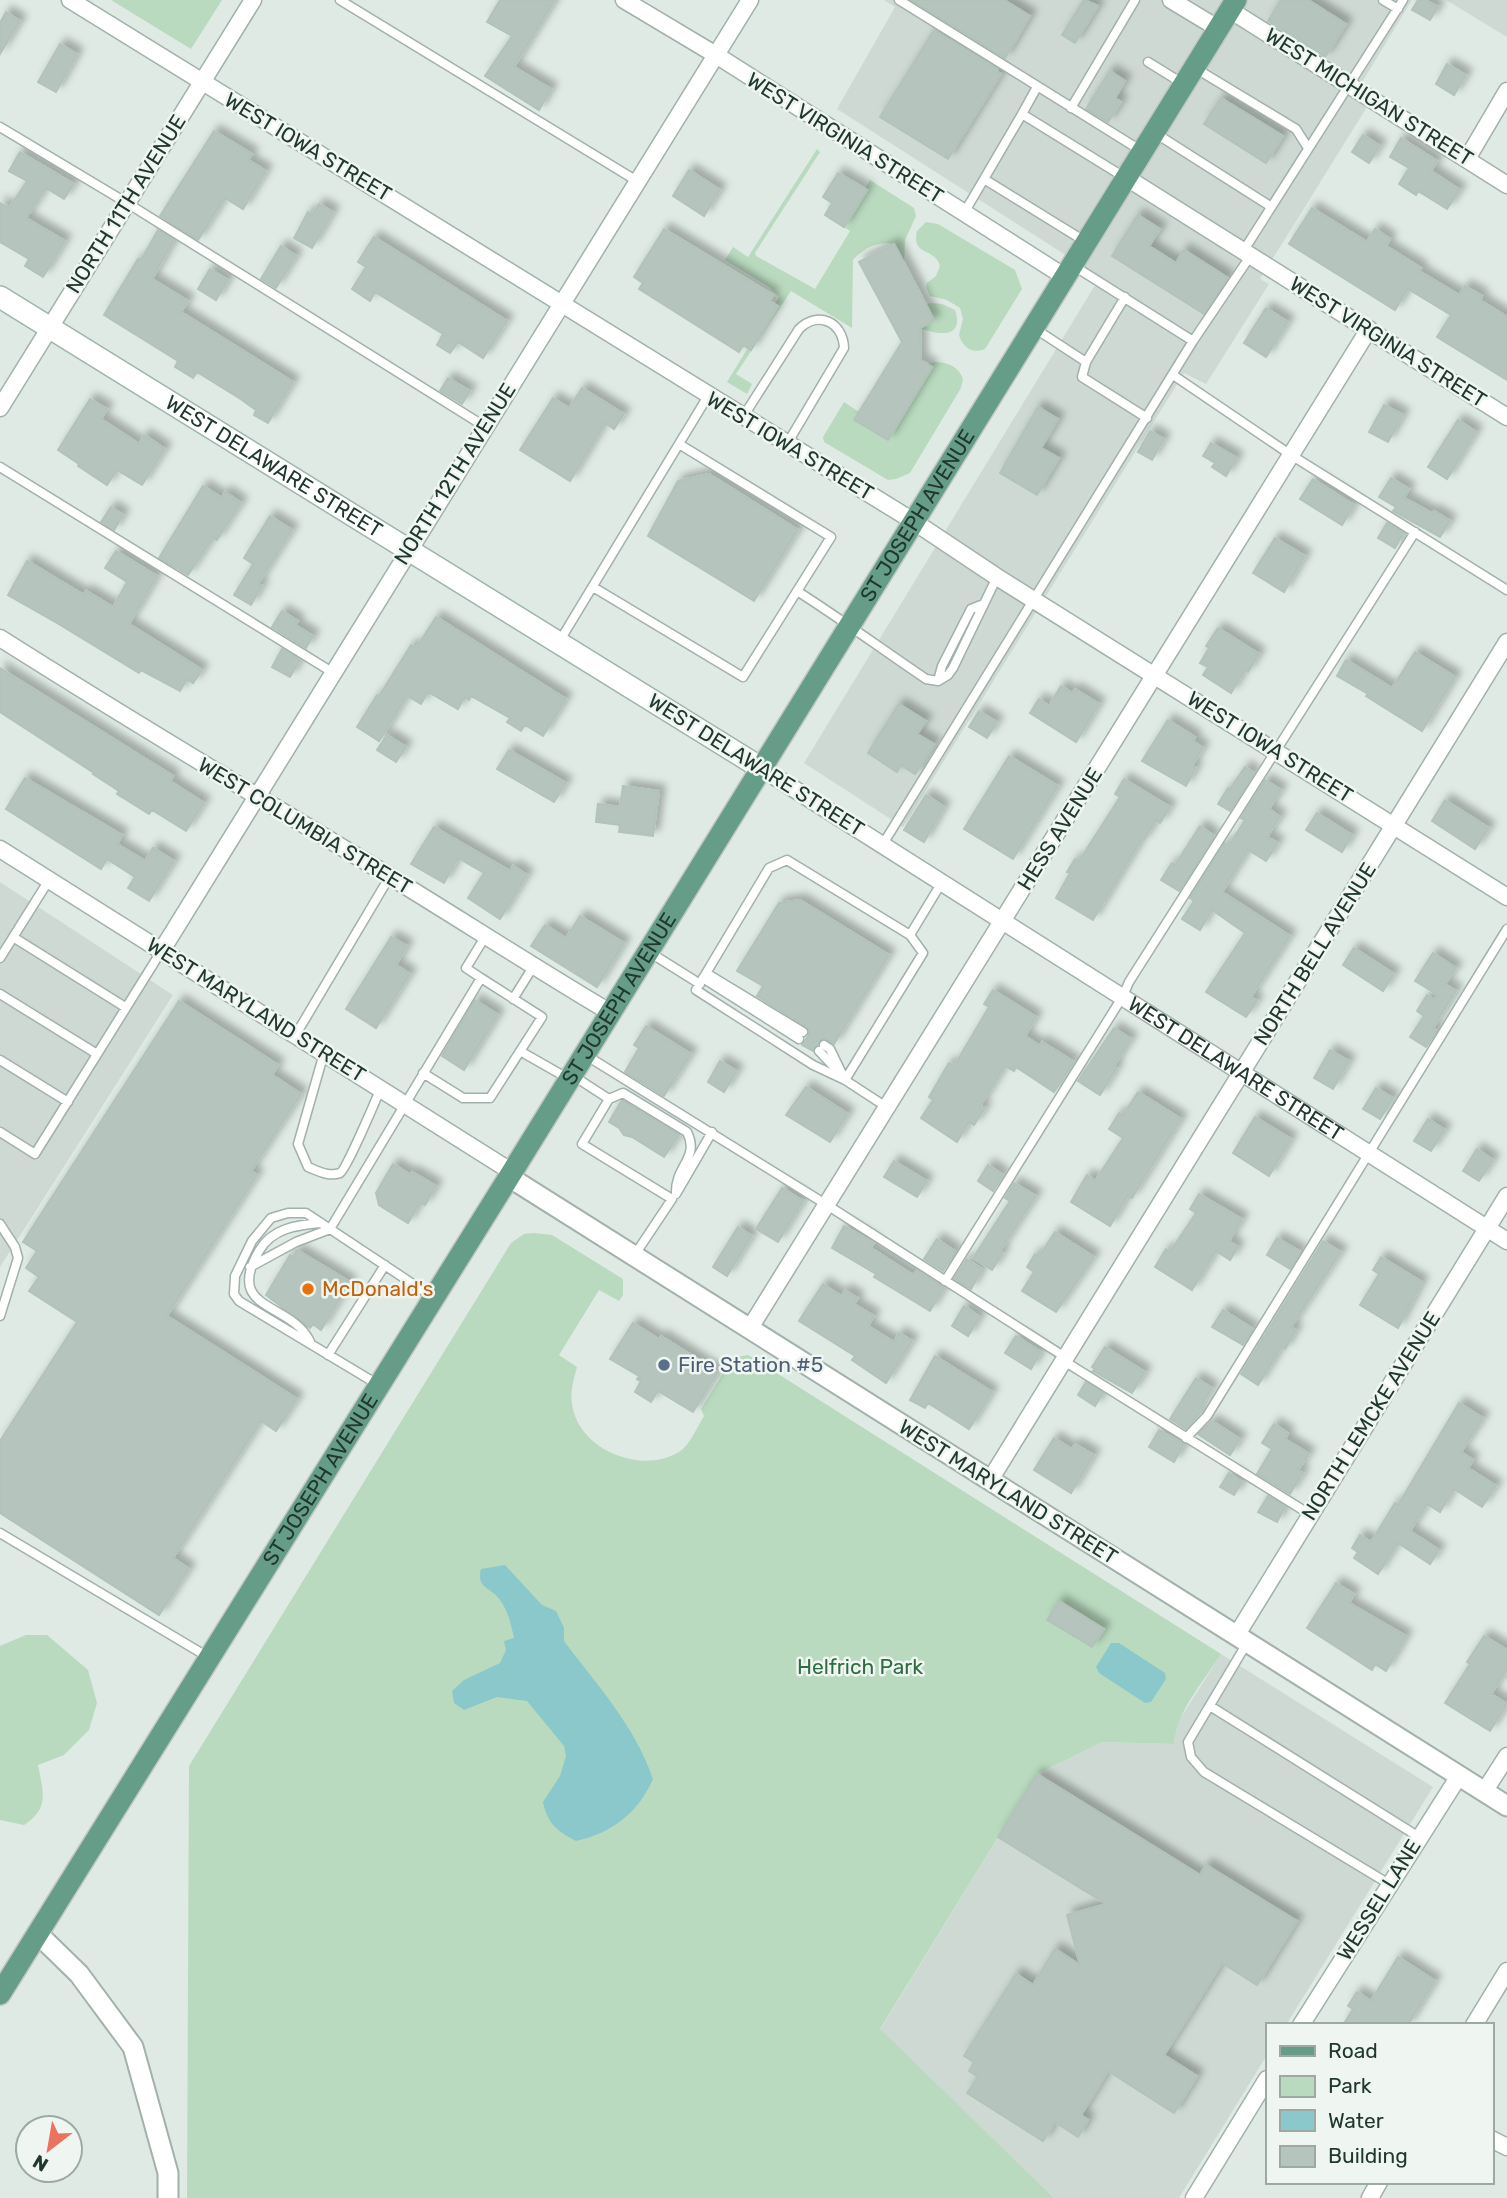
<svg xmlns="http://www.w3.org/2000/svg" width="1507" height="2198" viewBox="0 0 1507 2198" font-family="Rubik,sans-serif">
<defs>
<filter id="shadow"><feDropShadow dx="6" dy="-6" stdDeviation="3.5" flood-color="#0004"/></filter>
</defs>
<rect width="100%" height="100%" fill="#dfeae4"/>
<path fill="#ced9d3" d="M884,0h528l-59,97 14,10 -107,172 9,5 -63,100 -22,-11 -281,454 -99,-64 296,-486 -263,-168 58,-102z
M1446,0h61v37z
M0,882l173,113 -173,272z
M1221,1654l212,133 -147,238h-19v30l-88,143h-125l-174,-168 157,-256 65,-32 72,2 1,-11 5,-14z"/>
<path fill="#b9dabf" d="M111,0h111l-31,49z
M817,149l3,3 -65,101 1,3 59,33 35,-58 -6,-4 23,-36 -2,-2 5,-9 44,28 2,8 -11,24 -1,24 -10,-20c-17,-3 -30,4 -41,16l-1,68 -61,-37 -55,83 16,10 -5,10 -20,-12 52,-85 -10,-10 -44,-27 8,-13 15,10z
M926,222l12,2 77,46 7,19 -37,60c-13,5 -22,-1 -26,-14l4,-16 -3,-11 -13,-8 -17,-4 -4,-9 1,-4 9,-7 4,-10c-5,-19 -29,-9 -23,-35z
M930,303l12,1 13,6c10,29 -18,25 -35,18l14,-8 -8,-15z
M934,362c14,0 24,4 29,17l-2,9 -51,85 -14,6 -8,1 -64,-38 -1,-5 21,-35 15,10 -4,8 33,20 44,-73 -4,-3z
M534,1233l18,2 71,44v16l-4,6 -20,-11 -40,65 18,12c-3,11 -7,25 -5,37 6,46 70,71 107,48 11,-7 18,-25 25,-36l-3,-7 29,-47 7,-5 11,-2 473,299c-17,27 -45,58 -47,90l-72,-2 -65,32 -157,255 174,169h-867l2,-432 322,-523 13,-9z
M26,1635h21l41,35 9,33 -8,27 -25,25 -26,10c5,27 12,43 -14,60l-24,-5v-174z"/>
<path fill="#8ac8cc" d="M505,1565l37,40 14,6 8,17v13c33,44 71,85 89,138 -15,34 -41,54 -77,62 -18,-9 -29,-18 -33,-39l17,-26 6,-20 -2,-10 -37,-45 -30,-4 -33,13 -10,-7 -2,-12 12,-11 36,-17 6,-13 -2,-9 10,-3c-3,-14 -6,-27 -14,-38 -9,-13 -24,-11 -19,-31z
M1111,1643h8l46,30 1,6 -15,23 -6,1 -46,-30 -3,-6z"/>
<path fill="#b5c4bd" stroke="#b2c3ba" stroke-width="2" filter="url(#shadow)" d="M500,0h55l-41,67 37,22 -12,21 -54,-34 27,-40 -25,-14z
M911,0h93l26,16 -25,42z
M1084,0l14,6 -23,37 -13,-8z
M1281,0h27l38,24 -21,33 -57,-36z
M1418,0h7l13,7 -8,13 -18,-10z
M6,12l14,9 -20,33v-31z
M934,30l64,39 -1,3 4,2 -53,85 -68,-42z
M60,44l17,10 -21,38 -18,-10z
M1447,64l19,11 -12,20 -18,-11z
M1110,71l15,10 -10,17 6,4 -13,20 -22,-13z
M1221,98l62,38 -17,27 -62,-39z
M214,131l38,23 -4,6 18,11 -23,38 -18,-11 -27,42 -38,-24z
M1363,135l17,11 -11,17 -17,-11z
M1401,138l36,23 -6,10 29,19 -13,19 -29,-18 -2,4 -17,-11 10,-16 -19,-11z
M20,152l54,32 -10,15 -18,-11 -20,30 39,23 -22,36 -18,-11 4,-7 -29,-17v-39l9,5 18,-27 -18,-10z
M689,170l31,20 -16,26 -31,-20z
M838,173l29,17 -23,37 -19,-12 7,-12 -9,-6z
M319,204l14,8 -21,36 -18,-10 14,-26 4,3z
M1312,208l55,34 8,-13 15,10 -4,7 35,22 -2,3 40,24 6,-9 17,10 -2,4 27,17v63l-70,-43 14,-22 -43,-26 -13,21 -106,-66z
M1138,215l22,14 -11,17 27,17 8,-13 44,28 -24,36 -92,-58z
M664,229l109,66 -4,6 9,5 -27,44 -8,-5 -4,7 -100,-63 4,-6 -9,-6z
M158,230l16,10 -22,39 36,22 -7,11 112,70 -25,41 -14,-8 2,-5 -17,-12 -42,-26 -4,6 -18,-11 3,-6 -74,-46 34,-56 3,1z
M374,237l133,84 -24,37 -25,-16 -8,11 -13,-8 6,-11 -68,-42 -5,9 -18,-12 14,-22 -8,-5z
M894,244l40,76 -14,8 1,32 11,7 -44,73 -34,-20 48,-78 -43,-80z
M281,246l15,10 -20,32 -15,-9z
M210,269l18,11 -12,20 -18,-11z
M1266,308l22,14 -22,35 -22,-14z
M448,378l22,13 -8,13 -22,-13z
M582,388l42,26 -10,15 -9,-6 -35,58 -50,-31 33,-52 16,10z
M90,399l17,10 -6,10 38,25 5,-9 21,14 -23,36 -25,-15 -10,15 -29,-19 1,-2 -21,-14z
M1384,405l19,10 -15,27 -19,-10z
M1038,407l20,12 -17,29 18,10 -22,37 -37,-22z
M1458,420l18,12 -29,47 -19,-12z
M1150,431l14,8 -12,21 -14,-8z
M1211,443l26,15 -11,18 -14,-9 3,-4 -12,-7z
M709,474l89,56 -44,71 -106,-65 30,-55z
M1391,478l18,11 -5,9 29,16 1,-3 16,10 -10,16 -47,-26 3,-4 -17,-10z
M1313,479l41,26 -12,20 -42,-26z
M203,486l19,12 3,-6 16,11 -24,37 -4,-2 -25,37 -29,-17z
M111,507l12,8 -9,15 -13,-8z
M270,516l22,14 -34,54 4,2 -11,19 -17,-10 19,-31 -9,-6z
M1387,523l16,10 -8,15 -17,-10z
M1275,538l30,18 -21,36 -31,-19z
M116,551l41,25 -28,48 73,46 -9,13 -6,-4 -7,12 -39,-21 -2,3 -82,-50 -49,-28 19,-34 57,34 2,-4 27,16 14,-25 -22,-14z
M282,611l16,10 -3,4 18,11 -7,12 -34,-21z
M436,617l130,82 -23,37 -18,-11 -4,6 -14,-9 3,-4 -39,-22 -2,4 -5,-3 -6,12 -30,-17 -7,12 -14,-8 -28,45 -22,-14 20,-32 2,1 32,-51 5,3z
M1218,628l41,26 -11,18 -3,-2 -14,23 -28,-18 5,-8 -8,-4 9,-15 -3,-2z
M282,649l18,11 -10,17 -18,-10z
M1415,652l40,25 -33,54 -56,-35 2,-2 -31,-18 9,-16 46,28z
M0,668l173,108 -3,5 34,22 -18,28 -34,-21 -3,4 -32,-20 2,-3 -26,-17 1,-1 -94,-61z
M1061,686l11,7 3,-4 24,15 -23,38 -46,-29 9,-14 10,7z
M899,704l27,17 -9,13 17,10 -19,30 -14,-9 -4,7 -29,-19z
M979,711l18,11 -10,16 -18,-11z
M1168,720l27,17 -2,4 10,7 -11,18 4,2 -10,18 -44,-25z
M387,735l19,12 -10,15 -19,-12z
M509,750l57,33 -12,19 -57,-33z
M1009,756l49,30 -45,73 -49,-30z
M1245,767l9,6 -24,38 -12,-7 10,-16 2,1z
M25,778l97,57 -5,9 28,17 8,-13 21,13 -25,40 -21,-13 7,-11 -28,-18 -6,10 -95,-60z
M1124,779l46,28 -10,16 -4,-3 -12,20 -2,-1 -49,81 -37,-22 14,-25 -3,-1 8,-13 4,2 41,-64 -5,-3z
M1265,780l16,10 -12,19 11,8 -13,20 11,6 -12,18 -18,-11 -26,42 68,44 -39,61 6,4 -11,16 -40,-25 39,-59 -33,-23 -12,20 -18,-11 12,-18 -4,-3 35,-55 4,2 16,-25 -4,-2z
M623,786l36,5 -6,45 -34,-4 1,-7 -24,-3 2,-18 22,3z
M926,795l18,12 -20,35 -20,-12z
M1445,800l44,28 -14,21 -43,-28z
M1317,813l35,22 -10,17 -36,-22z
M1200,826l14,10 -35,55 -18,-11 11,-17 3,2z
M434,827l76,44 3,-5 14,9 -27,44 -32,-21 16,-25 -26,-15 -14,25 -33,-19z
M800,900l89,55 -55,89 -12,-5 -9,12 -11,-6 7,-10 -1,-7 -51,-32 6,-10 -26,-15 42,-68z
M580,916l44,27 -27,44 -66,-41 14,-21 21,13z
M391,937l16,9 -11,19 14,9 -34,54 -30,-19z
M1354,948l40,26 -11,17 -40,-26z
M1433,953l23,15 -11,16 11,7 -23,37 4,3 -11,16 -16,-10 14,-21 -7,-5 10,-16 7,5 4,-5 -23,-14z
M993,990l43,27 -11,19 15,10 2,-4 32,20 -20,30 -38,-25 -2,4 -9,-5 -25,40 5,2 -11,17 -5,-3 -12,20 -36,-24 12,-18 -4,-3 20,-34 5,3 35,-59 -5,-3z
M475,1000l23,15 -34,55 -22,-14z
M179,1001l99,64 -6,10 29,19 -50,77 6,4 -90,141 130,83 -21,32 -15,-10 -88,137 16,11 -30,46 -159,-102v-72l77,-119 -48,-31 10,-14 -13,-9 11,-17 -14,-9z
M646,1026l45,28 -27,42 -39,-24 14,-24 -5,-3z
M1114,1028l17,11 -17,27 3,2 -17,27 -22,-14z
M1330,1050l19,11 -16,28 -19,-11z
M720,1061l17,10 -13,21 -16,-10z
M806,1087l42,27 -18,28 -44,-27z
M1376,1088l17,10 -13,21 -17,-10z
M1138,1092l43,27 -49,79 -4,-2 -18,30 -39,-24 16,-27 8,6 28,-43 -14,-9 10,-16 4,2z
M622,1100l57,35 -15,22 -32,-20 -8,-2 -5,-7 -10,-6z
M1255,1117l36,22 -22,37 -36,-23z
M1428,1119l17,11 -14,21 -17,-10z
M1477,1149l16,11 -14,21 -16,-10z
M894,1161l33,20 -10,16 -33,-20z
M393,1164l18,11 1,-3 24,14 -11,19 -5,-2 -12,20 -29,-18 -3,-12z
M988,1165l15,10 -10,16 -15,-10z
M1014,1183l22,13 -36,55 3,2 -11,17 -19,-12 37,-57 -5,-3z
M782,1188l21,13 -25,41 -22,-13z
M1199,1194l43,25 -13,22 9,6 -8,13 -14,-9 -24,39 -37,-23 11,-18 4,3 26,-39 -6,-4z
M844,1226l30,17 -3,5 42,27 4,-5 27,18 -14,23 -56,-34 2,-3 -44,-26z
M738,1227l14,9 -25,40 -14,-9z
M1055,1232l39,25 -38,55 -34,-21 12,-19 -7,-5 8,-13 4,2z
M1277,1238l24,14 -11,17 -23,-14z
M937,1239l19,13 -13,19 -19,-12z
M1323,1241l18,11 -50,75 5,3 -11,19 -3,-2 -24,38 -17,-11z
M297,1250l53,32 -29,48 -8,-6 -3,4 -2,-1 -42,-32 24,-40 3,2z
M1381,1257l41,25 -24,46 -38,-23 19,-31 -6,-4z
M967,1259l15,10 -11,20 -17,-10z
M823,1284l18,12 4,-6 13,8 -4,6 20,12 -6,10 26,16 5,-9 13,8 -26,42 -34,-23 3,-4 -56,-35z
M964,1306l16,11 -12,19 -16,-10z
M1223,1310l30,19 -10,16 -31,-18z
M633,1323l27,17 1,-4 57,36 -25,40 -35,-21 -7,11 -16,-10 6,-11 -4,-2 2,-3 -29,-17z
M1016,1336l25,16 -10,17 -26,-16z
M1105,1347l40,25 -13,21 -39,-22 2,-2 -3,-2z
M935,1356l57,36 -23,37 -41,-26 -3,5 -15,-8z
M1196,1378l16,10 -14,24 2,1 -14,16 -16,-10z
M1086,1382l17,11 -8,13 -17,-11z
M1459,1403l24,15 -22,34 12,8 -5,8 28,18 -14,21 -28,-18 -14,23 -13,-8 -17,27 29,19 -9,14 -32,-21 -20,31 -24,-16 4,-6 -6,-4 8,-13 11,7 24,-39 3,2z
M1212,1421l28,18 -10,16 -32,-21z
M1274,1424l14,9 -3,6 24,15 -11,16 5,3 -13,21 -33,-20 15,-25 -10,-6z
M1159,1430l25,14 -10,18 -25,-15z
M1054,1438l18,11 3,-5 19,11 -23,38 -37,-23z
M1229,1473l13,9 -8,13 -14,-8z
M1268,1496l17,11 -8,15 -19,-10z
M1336,1583l18,11 -5,9 57,33 -20,35 -11,-7 -3,6 -65,-42z
M1059,1601l45,28 -12,18 -45,-27z
M1484,1636l23,14v19l-16,25 16,10 -17,27 -45,-28 25,-39 -3,-2z
M1037,1774l163,101 6,-10 91,56 -40,64 -35,-22 -58,92 33,21 -23,37 -66,-42 -27,44 7,5 -10,17 -23,-15 -12,19 -76,-48 11,-16 -9,-6 5,-9 -10,-6 52,-82 17,11 22,-36 25,16 -13,-50 39,-11 -108,-67z
M1398,1957l37,24 -27,44h-65l10,-16 -5,-3 9,-14 14,9z"/>
<g fill="none" stroke-linecap="round" stroke-linejoin="round">
<g stroke="#a2b1aa" stroke-width="11">
<path id="service" d="M340,0l297,181
M899,0l241,150
M1383,0l15,9
M1148,62l34,21
M1195,68l101,61 12,19
M1071,108l64,-108
M1022,114l15,-27
M0,127l127,76 357,223
M1155,133l115,73
M964,213l20,-34
M1086,242l-102,-63 38,-65 102,63
M1244,250l159,-250
M1074,266l119,75
M1034,328l52,34 39,-65
M1086,362l-4,15 65,41
M1173,375l118,80 216,135
M743,417l56,-88c19,-19 44,-7 45,19l-57,96
M0,467l332,205
M593,587l150,90 88,-140 -152,-93
M797,591c44,28 86,59 129,88l12,2 10,-6 5,-7 44,-91
M559,642l149,-246
M938,681l4,-15 29,-57 13,-5
M883,844l310,-503 58,-86
M910,935l32,-53
M13,937l112,70
M649,952l51,32
M0,958l49,-78
M706,973l97,59
M481,978l-15,-10 19,-31
M703,978l96,61
M0,994l97,60
M513,999l20,-32
M295,1036l95,-160
M824,1045l6,4 15,31
M520,1051l49,28
M819,1051l18,19
M324,1053l-26,91 10,23c10,4 21,10 32,6 6,-3 35,-71 40,-83
M587,1056l240,149 238,152
M0,1060l68,42
M572,1075l37,24 -27,45 90,55 -38,57
M845,1080l78,-127 -13,-18 -123,-75 -18,8 -73,122 117,75 32,15 43,28
M609,1099l14,-6 64,39c13,26 -12,34 -11,61
M0,1132l35,22 127,-204
M676,1194l36,-62
M0,1224l15,23 3,11 -18,58
M250,1267l46,-25 34,-13 151,-251 61,39 -52,81h-27l-40,-25
M945,1281l178,-285 6,-14 286,-450
M311,1344c-17,-43 -88,-31 -52,-93 13,-23 38,-26 62,-28
M328,1355l57,-90
M1064,1361l247,154
M377,1384l-138,-83 -5,-7 1,-18 17,-35 19,-23 17,-5h18l128,85
M1186,1438l21,-22 300,-487
M0,1533l208,124
M1247,1643l-59,99 3,15 13,15 185,112
M1210,1706l209,131"/>
</g>
<g stroke="#a2b1aa" stroke-width="19">
<g id="minor">
<path d="M70,0l843,521 84,56 510,320"/>
<path d="M624,0l92,55 349,222"/>
<path d="M1171,0l48,29"/>
<path d="M1230,10l277,175"/>
<path d="M1467,159l40,-68"/>
<path d="M1127,178l380,239"/>
<path d="M0,408l253,-408"/>
<path d="M0,638c118,75 238,147 358,219 85,51 167,105 253,156"/>
<path id="s1" d="M761,768l746,473"/>
<path d="M0,849l512,323"/>
<path d="M162,950l588,-950"/>
<path d="M750,1328l619,-999"/>
<path d="M990,1480l517,-838"/>
<path d="M1236,1636l271,-440"/>
<path d="M1484,1792l23,-36"/>
<path d="M1301,2025l158,-249"/>
<path d="M1474,2025l33,-54"/>
<path d="M1491,2139l16,8"/>
<path d="M1194,2198l73,-119"/>
<path d="M1370,2198l9,-16"/>
</g>
</g>
<g stroke="#a2b1aa" stroke-width="23">
<path id="tertiary" d="M509,1177l998,629
M38,1934l41,40 54,73 35,126v25"/>
</g>
<g stroke="#9fb5ab" stroke-width="24">
<g id="secondary">
<path id="s2" d="M0,297l761,471"/>
</g>
</g>
<g stroke="#c1c7c5" stroke-width="24">
<g id="primary">
<path id="s3" d="M0,1994l509,-817 727,-1177"/>
</g>
</g>
<use href="#service" stroke="#fff" stroke-width="8"/>
<use href="#minor" stroke="#fff" stroke-width="16"/>
<use href="#tertiary" stroke="#fff" stroke-width="19"/>
<use href="#secondary" stroke="#fff" stroke-width="21"/>
<use href="#primary" stroke="#669d89" stroke-width="21"/>
</g>
<circle fill="#e8710a" stroke="#eff6f2" stroke-width="2.5" cx="308" cy="1289" r="7"/>
<circle fill="#5c6f8a" stroke="#eff6f2" stroke-width="2.5" cx="664" cy="1365" r="7"/>
<g text-anchor="middle" stroke-width="5" stroke-linejoin="round" paint-order="stroke">
<g font-size="21" fill="#213830" stroke="#eff6f2">
<text transform="translate(1369 97) rotate(32)" y="7">WEST MICHIGAN STREET</text>
<text transform="translate(845 138) rotate(32)" y="7">WEST VIRGINIA STREET</text>
<text transform="translate(308 147) rotate(31)" y="7">WEST IOWA STREET</text>
<text transform="translate(126 204) rotate(-58)" y="7">NORTH 11TH AVENUE</text>
<text transform="translate(1388 342) rotate(32)" y="7">WEST VIRGINIA STREET</text>
<text transform="translate(790 446) rotate(31)" y="7">WEST IOWA STREET</text>
<text dy="7" stroke="none"><textPath href="#s2" startOffset="322">WEST DELAWARE STREET</textPath></text>
<text transform="translate(455 474) rotate(-58)" y="7">NORTH 12TH AVENUE</text>
<text dy="7" stroke="none"><textPath href="#s3" startOffset="1740">ST JOSEPH AVENUE</textPath></text>
<text transform="translate(1270 747) rotate(32)" y="7">WEST IOWA STREET</text>
<text transform="translate(756 765) rotate(32)" y="7">WEST DELAWARE STREET</text>
<text transform="translate(305 826) rotate(31)" y="7">WEST COLUMBIA STREET</text>
<text transform="translate(1060 829) rotate(-58)" y="7">HESS AVENUE</text>
<text transform="translate(1315 954) rotate(-58)" y="7">NORTH BELL AVENUE</text>
<text dy="7" stroke="none"><textPath href="#s3" startOffset="1172">ST JOSEPH AVENUE</textPath></text>
<text transform="translate(256 1010) rotate(32)" y="7">WEST MARYLAND STREET</text>
<text dy="7" stroke="none"><textPath href="#s1" startOffset="562">WEST DELAWARE STREET</textPath></text>
<text transform="translate(1371 1416) rotate(-58)" y="7">NORTH LEMCKE AVENUE</text>
<text dy="7" stroke="none"><textPath href="#s3" startOffset="606">ST JOSEPH AVENUE</textPath></text>
<text transform="translate(1008 1492) rotate(32)" y="7">WEST MARYLAND STREET</text>
<text transform="translate(1379 1900) rotate(-58)" y="7">WESSEL LANE</text>
</g>
<g font-size="21" fill="#c56008" stroke="#eff6f2" text-anchor="start">
<text x="322" y="1296">McDonald's</text>
</g>
<g font-size="21" fill="#4e5e75" stroke="#eff6f2" text-anchor="start">
<text x="678" y="1372">Fire Station #5</text>
</g>
<g font-size="21" fill="#2e6d40" stroke="#eff6f2">
<text x="860" y="1674">Helfrich Park</text>
</g>
</g>
<rect x="1266" y="2023" width="228" height="161" fill="#eff6f2" stroke="#9daaa4" stroke-width="2"/>
<rect x="1280" y="2046" width="35" height="10" fill="#669d89" stroke="#9daaa4" stroke-width="2"/>
<text x="1328" y="2058" font-size="21" fill="#213830">Road</text>
<rect x="1280" y="2076" width="35" height="21" fill="#b9dabf" stroke="#9daaa4" stroke-width="2"/>
<text x="1328" y="2093" font-size="21" fill="#213830">Park</text>
<rect x="1280" y="2110" width="35" height="21" fill="#8ac8cc" stroke="#9daaa4" stroke-width="2"/>
<text x="1328" y="2128" font-size="21" fill="#213830">Water</text>
<rect x="1280" y="2146" width="35" height="21" fill="#b5c4bd" stroke="#9daaa4" stroke-width="2"/>
<text x="1328" y="2163" font-size="21" fill="#213830">Building</text>
<g transform="translate(49 2149) rotate(211)"><circle r="33" fill="#eff6f2" stroke="#9daaa4" stroke-width="2"/>
<path d="M0-5L12 26L0 18L-12 26Z" fill="#e9735e"/>
<text y="-10" font-size="19" font-weight="bold" text-anchor="middle" fill="#213830">N</text>
</g>
</svg>
